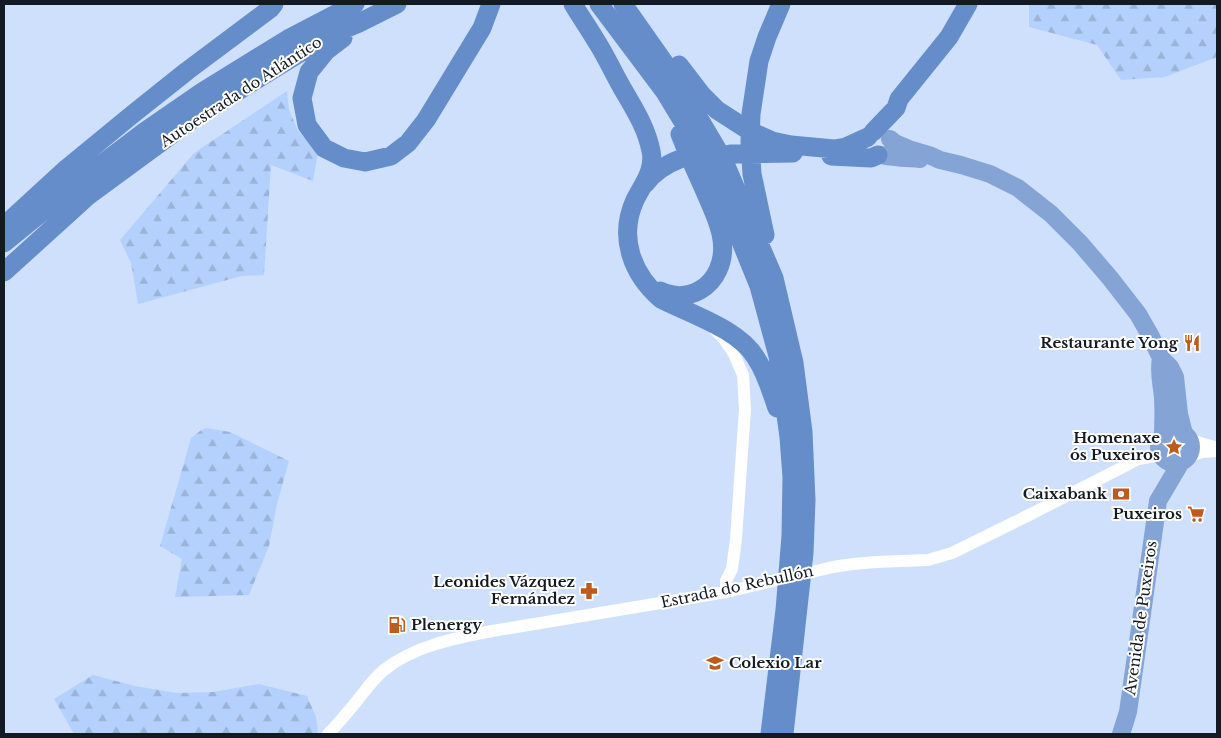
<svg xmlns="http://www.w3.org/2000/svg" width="1221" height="738" viewBox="0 0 1221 738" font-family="'Libre Baskerville',serif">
<defs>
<pattern id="forest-firs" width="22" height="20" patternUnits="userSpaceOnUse" patternTransform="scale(1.25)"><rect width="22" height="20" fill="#b4d1fd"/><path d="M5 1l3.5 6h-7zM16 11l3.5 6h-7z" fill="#9ab3d9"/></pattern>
</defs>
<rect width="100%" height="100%" fill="#cee0fc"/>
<path fill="url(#forest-firs)" d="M1029,4h188v53l-52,20 -44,3 -24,-35 -68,-18z
M287,91l2,19 9,21 20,21 -5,29 -42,-16 -7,110 -22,1 -104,28 -7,-41 -11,-23 74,-87z
M206,428l24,4 59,29 -12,43 -8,42 -20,49 -74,2 7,-38 -22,-13 31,-108 9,-7z
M93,675l42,11 42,7 36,-1 46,-8 48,12 9,21 2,15 -3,2h-241l-20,-35z"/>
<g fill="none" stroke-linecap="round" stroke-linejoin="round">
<path stroke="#fff" stroke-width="12" d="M715,330l9,9 10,15 9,21 2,34 -9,130 -4,30 -6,12v11
M1188,439l29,9
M1187,457l15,-5 15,-1
M328,734c10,-10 19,-21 28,-32 9,-11 17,-23 28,-32 30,-24 71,-32 108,-39l234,-39 107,-25 20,-3 23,-2 52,-2 24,-7 75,-37 98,-50 13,-7 24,-4"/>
<path stroke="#83a4d4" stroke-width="18" d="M890,139l5,4 14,6 20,6 11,5 21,5 29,9 28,14 33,26 29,29 30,35 28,36 12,21 11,23 9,9 5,10 4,37 5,20
M881,155c13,3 26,3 39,4
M1161,358c-3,15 1,26 2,40 1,13 0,27 0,40
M1159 447a16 16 0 1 1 32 0a16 16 0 1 1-32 0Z
M1121,734l7,-22 30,-211 23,-39"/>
<path stroke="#648dca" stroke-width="19" d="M573,4c7,12 15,23 22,35 10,15 17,31 26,47 12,21 25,40 30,65 4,19 -8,33 -16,49 -17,37 -3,74 26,99 29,15 78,30 95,59 10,15 15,33 21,50
M599,4l66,88 46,76 48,118 19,70 11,81 3,40 -1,59 -6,74 -15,124
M623,4l52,74 48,81 51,119 20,85 9,69 3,68 -2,53 -20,181
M343,38l-17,13 -17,21 -7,26 5,27 17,23 20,10 21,4 26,-6 17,-13 18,-23 56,-92 9,-24
M679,65l23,30 15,15 31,20 24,11 19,4 43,4 12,-2 22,-10
M873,132l23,-24 3,-9 50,-62 19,-33
M730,154l63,-1
M831,156l40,2 7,-3
M645,184c9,-12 22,-20 35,-25
M4,226l62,-57 67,-55 54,-43 83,-62 4,-5
M765,235l-13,-61 -2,-32 1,-28 8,-53 8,-24 14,-33
M4,243l86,-70 54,-41 58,-40 86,-53 67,-35
M4,272l85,-77 105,-77 132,-81 33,-14 38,-19
M660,291c13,6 28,6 40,-1 9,-5 14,-11 18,-20 13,-28 -4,-57 -15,-83 -8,-18 -16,-35 -23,-53"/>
</g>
<defs>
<g id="restaurant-bare" transform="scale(1.35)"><path d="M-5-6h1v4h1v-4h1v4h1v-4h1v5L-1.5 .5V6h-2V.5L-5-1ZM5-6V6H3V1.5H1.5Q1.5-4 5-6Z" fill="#bd5b1d" stroke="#fff" stroke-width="2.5" paint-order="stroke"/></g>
<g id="sight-bare" transform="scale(1.35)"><path d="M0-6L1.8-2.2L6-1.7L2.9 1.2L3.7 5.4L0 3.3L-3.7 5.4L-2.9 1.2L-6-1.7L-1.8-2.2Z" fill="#bd5b1d" stroke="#fff" stroke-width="2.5" paint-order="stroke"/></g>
<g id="bank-bare" transform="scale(1.35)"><path d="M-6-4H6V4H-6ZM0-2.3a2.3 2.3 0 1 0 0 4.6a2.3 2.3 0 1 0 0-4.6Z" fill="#bd5b1d" stroke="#fff" stroke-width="2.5" paint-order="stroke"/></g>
<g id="supermarket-bare" transform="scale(1.35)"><path d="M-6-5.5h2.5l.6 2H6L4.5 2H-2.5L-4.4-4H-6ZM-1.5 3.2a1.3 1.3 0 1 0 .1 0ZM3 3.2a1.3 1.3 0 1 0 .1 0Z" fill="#bd5b1d" stroke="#fff" stroke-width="2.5" paint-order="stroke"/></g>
<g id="pharmacy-bare" transform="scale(1.35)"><path d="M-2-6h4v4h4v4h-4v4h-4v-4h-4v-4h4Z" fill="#bd5b1d" stroke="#fff" stroke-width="2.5" paint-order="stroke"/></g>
<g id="fuel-bare" transform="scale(1.35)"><path d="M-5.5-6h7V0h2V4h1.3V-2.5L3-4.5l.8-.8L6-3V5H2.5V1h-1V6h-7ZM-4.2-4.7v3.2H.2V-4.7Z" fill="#bd5b1d" stroke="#fff" stroke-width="2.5" paint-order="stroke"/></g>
<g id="school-bare" transform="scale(1.35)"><path d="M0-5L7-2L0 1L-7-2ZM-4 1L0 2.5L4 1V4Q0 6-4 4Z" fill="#bd5b1d" stroke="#fff" stroke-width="2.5" paint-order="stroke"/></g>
</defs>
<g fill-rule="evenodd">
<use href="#restaurant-bare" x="1192" y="343"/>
<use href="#sight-bare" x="1174" y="447"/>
<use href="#bank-bare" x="1121" y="494"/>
<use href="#supermarket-bare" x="1196" y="514"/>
<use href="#pharmacy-bare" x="589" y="591"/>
<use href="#fuel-bare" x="397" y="625"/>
<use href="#school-bare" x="715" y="663"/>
</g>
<g text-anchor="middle" stroke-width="4" stroke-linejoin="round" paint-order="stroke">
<g font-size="15" fill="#131a23" stroke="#fff">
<text transform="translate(241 92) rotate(-33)" y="5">Autoestrada do Atlántico</text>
<text transform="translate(737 587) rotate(-12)" y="5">Estrada do Rebullón</text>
<text transform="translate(1141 618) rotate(-82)" y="5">Avenida de Puxeiros</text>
</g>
<g font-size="15" font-weight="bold" fill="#131a23" stroke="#fff" text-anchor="end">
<text x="1178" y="348">Restaurante Yong</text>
<text x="1160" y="443">Homenaxe<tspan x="1160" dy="17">ós Puxeiros</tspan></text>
<text x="1107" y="499">Caixabank</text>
<text x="1182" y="519">Puxeiros</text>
<text x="575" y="587">Leonides Vázquez<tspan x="575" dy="17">Fernández</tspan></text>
<text x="411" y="630" text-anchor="start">Plenergy</text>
<text x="729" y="668" text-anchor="start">Colexio Lar</text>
</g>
</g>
<rect width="1221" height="738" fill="none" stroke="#131a23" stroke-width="10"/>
</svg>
